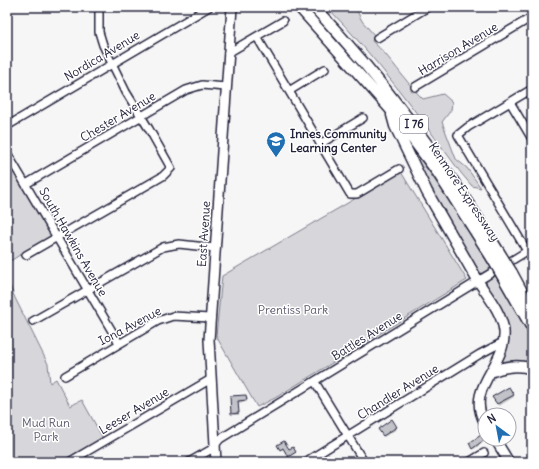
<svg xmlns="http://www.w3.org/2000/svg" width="539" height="469" viewBox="0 0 539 469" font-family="Delius,sans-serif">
<rect width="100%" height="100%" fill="#f6f6f7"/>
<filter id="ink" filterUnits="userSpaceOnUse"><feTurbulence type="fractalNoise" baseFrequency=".025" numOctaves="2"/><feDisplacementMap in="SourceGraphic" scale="8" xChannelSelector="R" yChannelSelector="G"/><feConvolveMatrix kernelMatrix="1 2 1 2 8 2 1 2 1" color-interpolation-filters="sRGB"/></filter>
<g filter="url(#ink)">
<path fill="#d7d7db" stroke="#7c7c8b" d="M327,7h28l7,14 12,14 -2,6c20,17 32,40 51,58l20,-5 9,8 -1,8 -9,12 14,37 11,9 14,20 -9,-2 -11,-13c-42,-57 -84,-115 -134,-166z
M400,130l45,65 46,73 -11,6 -46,-73z
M7,159l45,76 -45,28z
M401,172l66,108 -192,118 -18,9 -41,-71 6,-60z
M495,275l37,64v25l-34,1 8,-18 -20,-65z
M7,279l8,19 33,66 2,19 6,-4 14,27 12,-6 22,40 -38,22h-59z"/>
<path fill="#0003" d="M509,388l5,9 -15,9 -5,-9z
M246,396l1,6 -9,1 1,12h-6l-2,-18z
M392,421l5,8 -13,8 -5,-8z
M480,436l4,6 -10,7 -4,-5z
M278,445l11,5 4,-2 3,5 -7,4 -5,-8 -3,1z"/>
<path fill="#c2c2c9" stroke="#22223b" d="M509,387l5,8 -17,9 -5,-7z
M246,395l1,5 -9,1 1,12 -8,1 -1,-18z
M392,419l5,8 -14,9 -5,-7z
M481,435l3,5 -12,9 -3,-6z
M284,441l5,8 4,-2 3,5 -8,5 -5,-9 -3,2 -3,-5z"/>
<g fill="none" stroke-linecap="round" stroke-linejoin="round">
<g stroke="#22223b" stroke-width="10">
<path id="minor" d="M257,37l93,157h7l42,-25
M377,38l51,-31
M228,53l55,-32
M415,87l117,-70
M289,91l36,-22
M510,102l22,37
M7,126l202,-119
M320,144l43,-26
M7,153l112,190
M26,184l160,-94 16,-5 24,2
M527,251l-69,-116 10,-8 64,-38
M26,255l137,-79 8,-8 -22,-39 -23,-37 -23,-47 -4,-13v-25
M33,321l130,-74 16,-3 36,4
M65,376l93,-55 15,-5 37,2
M315,382l49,80
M69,462l142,-83
M189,462l23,-13 8,-10 312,-191
M305,462l175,-108 23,-12
M469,462l15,-9"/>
</g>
<g stroke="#22223b" stroke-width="12">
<path id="major" d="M478,281c9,14 24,32 26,50 3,35 -40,57 -19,92
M495,439l14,23
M216,462l-7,-122 23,-333"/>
</g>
<g stroke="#22223b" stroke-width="13">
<path id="highway" d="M299,7l91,102 48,64 54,85
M314,7c71,75 131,157 185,245
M392,115l3,11 32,66 51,89
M512,273l20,37
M504,279l28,49
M493,371c13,-5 26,-7 39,-2"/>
</g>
<use href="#minor" stroke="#fff" stroke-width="7"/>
<use href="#major" stroke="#fff" stroke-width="9"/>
<use href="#highway" stroke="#fff" stroke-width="10"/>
<g stroke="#22223b" stroke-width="13" stroke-linecap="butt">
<path id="highway-bridge" d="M499,252l13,21
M492,258l12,21"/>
</g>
<use href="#highway-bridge" stroke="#fff" stroke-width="10"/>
</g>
</g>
<defs>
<g id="school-pin" transform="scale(1)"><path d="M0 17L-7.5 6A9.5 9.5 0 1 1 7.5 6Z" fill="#1f6fb2" stroke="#fff"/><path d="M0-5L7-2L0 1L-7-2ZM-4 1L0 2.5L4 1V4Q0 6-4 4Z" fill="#fff"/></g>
</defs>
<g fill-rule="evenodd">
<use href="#school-pin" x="276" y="141"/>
</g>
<g text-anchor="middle" stroke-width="3" stroke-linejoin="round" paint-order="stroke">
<rect fill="#fff" stroke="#646476" stroke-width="1" x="400" y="115" width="28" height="18" rx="3"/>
<g font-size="11" font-weight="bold" fill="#22223b">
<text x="414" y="128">I 76</text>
</g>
<g font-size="12" fill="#22223b" stroke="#fff">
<text transform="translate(458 49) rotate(-31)" y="4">Harrison Avenue</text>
<text transform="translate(102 56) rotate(-31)" y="4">Nordica Avenue</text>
<text transform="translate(118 117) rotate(-31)" y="4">Chester Avenue</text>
<text transform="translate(464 192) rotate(56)" y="4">Kenmore Expressway</text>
<text transform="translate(204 234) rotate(-86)" y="4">East Avenue</text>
<text transform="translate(73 242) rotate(60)" y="4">South Hawkins Avenue</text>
<text transform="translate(130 326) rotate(-28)" y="4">Iona Avenue</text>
<text transform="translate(367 336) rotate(-32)" y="4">Battles Avenue</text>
<text transform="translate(398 392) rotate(-32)" y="4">Chandler Avenue</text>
<text transform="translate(134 411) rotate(-31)" y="4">Leeser Avenue</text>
</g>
<g font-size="12" font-weight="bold" fill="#22223b" stroke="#fff" text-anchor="start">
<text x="290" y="138">Innes Community<tspan x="290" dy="14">Learning Center</tspan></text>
</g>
<g font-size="12" fill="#58586b" stroke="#fff">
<text x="293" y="314">Prentiss Park</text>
<text x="46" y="427">Mud Run<tspan x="46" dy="14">Park</tspan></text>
</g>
</g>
<rect width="539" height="469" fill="none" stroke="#fff" stroke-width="24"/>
<rect x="12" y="12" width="515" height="445" fill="none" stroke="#22223b" stroke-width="1.5" filter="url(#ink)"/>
<g transform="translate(497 427) rotate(328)"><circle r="19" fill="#ffffff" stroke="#a7a7b1"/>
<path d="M0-3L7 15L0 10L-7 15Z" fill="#1f6fb2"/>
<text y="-6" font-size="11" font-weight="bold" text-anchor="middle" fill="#22223b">N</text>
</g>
</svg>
